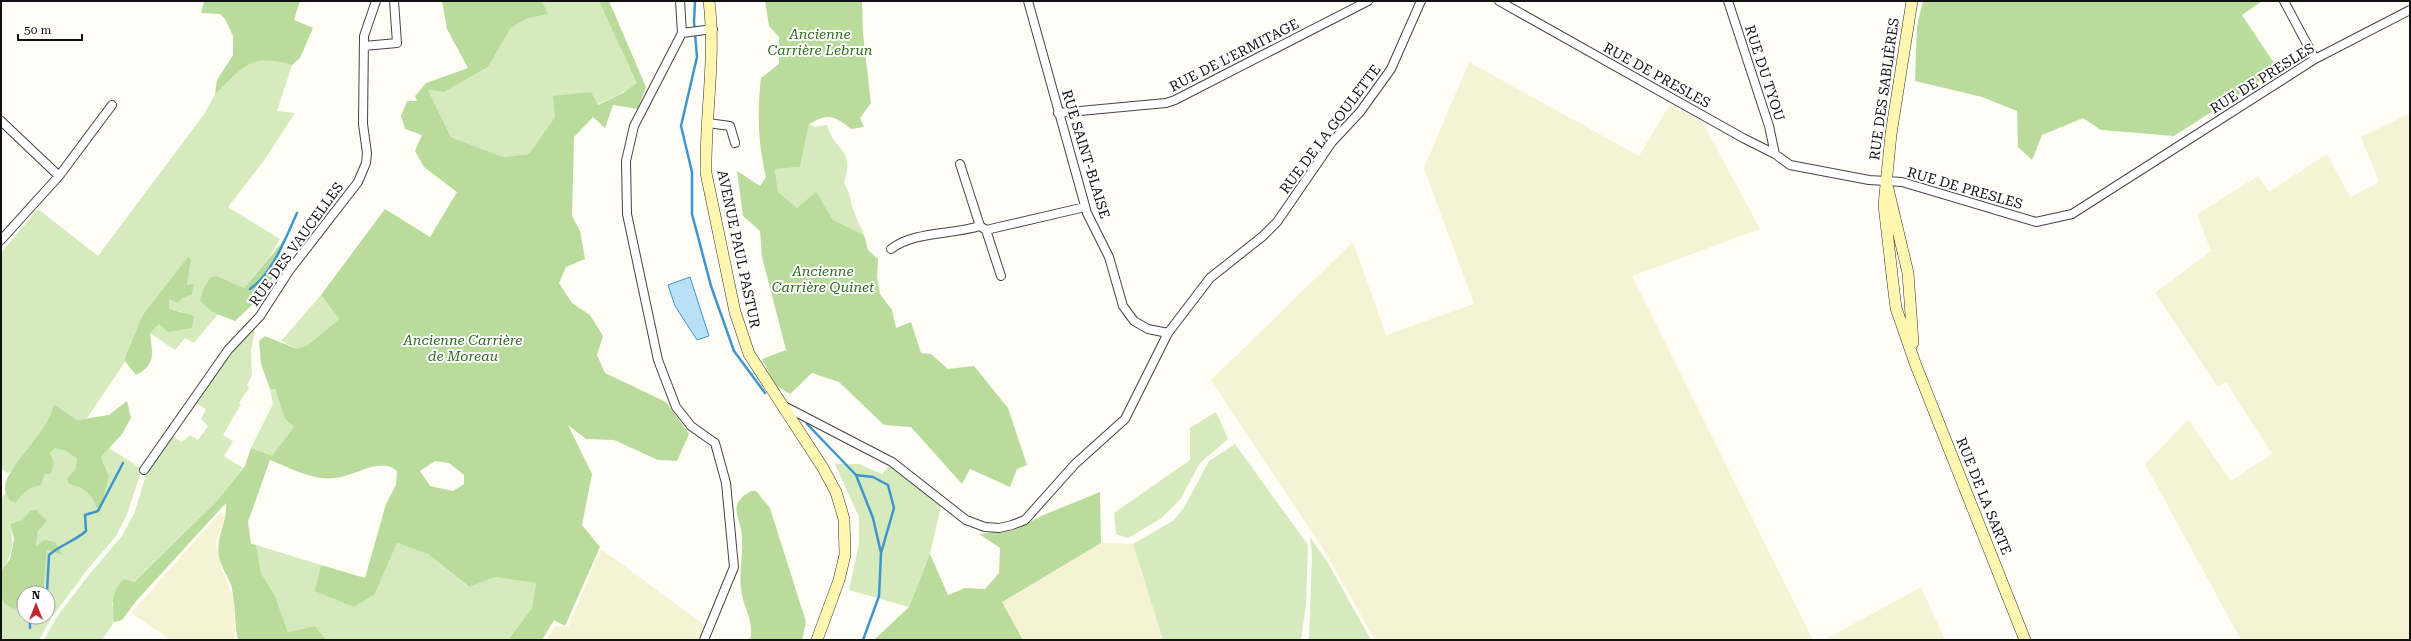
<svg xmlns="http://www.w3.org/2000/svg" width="2411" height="641" viewBox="0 0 2411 641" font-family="'Roboto Serif',serif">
<rect width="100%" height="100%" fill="#fffdf5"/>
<path fill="#f6f3d4" d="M1469,62l170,94 31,-52 33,19 57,106 -128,47 181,364h-438l-51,-90 -113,-170 142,-138 33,93 88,-31 -50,-136z
M2410,113v527h-169l-96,-176 43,-44 43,61 41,-27 -46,-72 -8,5 -63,-94 56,-42 -14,-37 61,-38 11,16 58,-38 23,43 29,-15 -18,-45z
M221,512l4,4 -9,26 5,26 13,31 1,41h-64l-40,-27z
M1101,543l32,1 30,96h-140l-21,-38z
M601,549l105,77 -7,14h-152l7,-14 14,1z
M1921,587l24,53h-121z"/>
<path fill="#d5ebbd" d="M542,1h57l39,82c-26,18 -53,26 -83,34l-26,37 -26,3 -52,-20 -23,-47 16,2 44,-25 23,-39 15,-9 22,-5z
M269,59l23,6 -15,46 18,2 -32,49 -35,45 52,32 -11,18 -25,31 -27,-12 -5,36 6,2 -24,29 -9,-5 -10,12 -25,-17 9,-10 4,5 20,-16 -14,-2v-11l18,-14 4,-25 -49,56 -18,44 1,2 -38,56 -10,2 -23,-16c-5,28 -28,49 -46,70l-7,-6v-215l37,-44 60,47 107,-143 10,-19 33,-31z
M809,124l6,3 12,-2c9,30 28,21 17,58 7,11 6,20 11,31 2,8 7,13 9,21l-31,-15 -17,-27 -19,15 -19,-16 -3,-23 25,-2z
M321,295l18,24 -31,26 -11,4 -16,-8z
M256,324l-5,27 1,24 -5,10 2,3 -10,15 2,1 -18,31 10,6 -9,15 19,12 -27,34 -104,101 2,19 -12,18h-58l12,-22 32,-42 34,-40 12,-22 13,-42 25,-36 10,6 8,-7 8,5 10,-14 -7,-7 5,-10 -12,-7 36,-50z
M270,389h5l10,30 9,8 -22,30 -21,-9 22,-44z
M1216,412l12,27 -28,24 -20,37 -20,19 -32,19 -12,-4 -2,-21 76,-53v-32z
M1235,444l73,101 -2,59 -5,36h-138l-30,-96 41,-24 11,-14 24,-45z
M54,447l12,4 11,8 -2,11 -8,8 2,6c14,4 23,9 27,23l5,3 8,-34 -8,-19 8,-9 33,21 -15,45 -11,22 -29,34 -35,47 -13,23h-38v-42l4,6 10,4 9,-6v15h24v-24h-13l9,-7 3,-36 16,4 -27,-8 2,-15 -7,-21 -9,10 -12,4c4,19 3,31 -9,47v-72l5,-7 3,8 21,-13 11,-2 4,-11 9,-12 -4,-9z
M892,462l50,40 -12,52 -21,53 -60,-17 10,-46v-27l-24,-53h24l23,10z
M1310,537l18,26 43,77h-62l3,-84z
M397,543l31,11 40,33 27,-10 41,6 -4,25 -24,32h-181l-12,-14 -27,6 -13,-36 -14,-23 -5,-28 65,20 -5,26 59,3z"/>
<path fill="#b9dc9c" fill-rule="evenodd" d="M204,1h96l-6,19 19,8 -13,30 -8,7c-44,-12 -46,1 -77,29l2,-14 16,-25v-19l-8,-17 -5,-5 -19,-1z
M442,1h100l6,13 -22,5 -15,9 -23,39 -44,25 -16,-2 23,47 52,20 26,-3 26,-37 -2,-21 38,-4 7,13 25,-12 14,-10 -38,-82h10l37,86 -8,22 -25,-4 -8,23 -12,-11 -19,20 -2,79 8,15 5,28 -19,8 -7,16 13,20 18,12 13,21 -6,19 8,18 61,29 23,32 -12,27 -19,-1 -44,-20 -28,-1 -18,-14 24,49 -10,51 18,22 -35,79 -11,-6 -12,20h-34l24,-32 4,-25 -41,-6 -26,10 -41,-33 -31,-11 -22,51 -21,13 -39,-16 6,-26 44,13 21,-74 10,-19 1,-14c-15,-14 -40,3 -56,6 -25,6 -48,-8 -71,-17l-22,62 3,22 5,1 5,28 14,23 13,36 27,-6 12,14h-89c-4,-18 -2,-36 -7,-55 -3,-9 -10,-18 -12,-28 -4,-19 9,-36 7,-54l-89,97 -15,20 -8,2c-2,-17 -3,-32 10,-43l10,3 3,-3 79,-77 29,-36 6,-18 21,8 22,-29 -9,-8 -10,-30h-5l-9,-25 -2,-23 6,-5 32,13 11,-4 31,-26 -18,-24 64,-86 45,28 27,-45 -33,-25 -9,-16 7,-16 -17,-6 -4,-13 6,-15h10l-2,-5 11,-13 42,-15 -21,-39zM435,461l14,2 15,12v9l-11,7 -23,-5 -10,-15z
M765,1h97l1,33 8,69 -11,15 4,9 -13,2c-17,-14 -23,-16 -42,-5l-9,43 -25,2 3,23 19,16 19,-16 17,28 31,15 4,15 10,9 -1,18 3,17 12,16 4,18 15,-6 10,31 10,1 17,15 26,-3 34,42 19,57 -10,4 -7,18 -40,-18 -8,15 -51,-57 -27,-2 -45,-43 -27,-9 -22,21 -15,-9 -13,-26 24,-9 -24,-93 -2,-26 -17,-15 -6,-45 23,15 6,-9c-8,-33 -9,-65 -5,-99l18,-14v-27l-10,-11z
M1923,1h339l-20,14 36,54 -104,67 -73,-6 -18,-12 -41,17 -10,25 -14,-13 -1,-36 -35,-14 -67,-16 2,-55z
M285,239c-4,15 -15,33 -13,47l-37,35 -23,-9 -12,-11 4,-13 6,-10 7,-2 27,12z
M188,257l3,3 -4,25 7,-1 -2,10 -10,4 -4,5 -9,-4v10l25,7 -2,12 -24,4 -9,-8 -9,9c2,20 7,31 -14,42l-12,-15 18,-44z
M127,401l4,17 -9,16 -21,23 8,19 -8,34 -5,-3c-4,-14 -13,-19 -27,-23l-2,-6 8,-8 2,-11 -11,-8 -11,-3 -5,5 4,9 -3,12h-6l-4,11c-12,3 -19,7 -25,18l-7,-3c-1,-3 -4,-8 -4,-11 -1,-22 43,-54 49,-85l23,16 32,-5z
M751,491h5l14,17 36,114 -4,18h-52c5,-17 -7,-33 -9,-51 -2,-17 2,-33 1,-50 0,-22 -17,-33 9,-48z
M1100,492l1,51 -99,59 21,38h-149l35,-33 21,-53 18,41 17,-7 20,1 14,-16 1,-25 -21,-14 36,-4 26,-14z
M31,510h5l11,11 -9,10 -2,15 9,-6 10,2 8,13 -16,-5 -3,37 -9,6h-11v9l-9,7 -10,-5 -4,-6v-27l9,-12 4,-20 -4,-15 12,-4z"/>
<path fill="#b9e0f7" stroke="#3f96cf" d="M690,277l19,59 -12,4 -22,-34 -7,-21z"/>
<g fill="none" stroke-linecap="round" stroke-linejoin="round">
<path stroke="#3f96cf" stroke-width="2.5" d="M695,1l-1,21 3,35 -16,69 11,46v42l19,72 23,65 31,42
M250,289c23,-16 35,-50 47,-76
M807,424l49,51 17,43 8,35 -2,43 -16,44
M856,475l17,2 15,8 6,23 -13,45
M30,593l17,-1 2,-37c11,-10 26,-14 37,-24l-1,-16 13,-4 25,-48
M30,617v11"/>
<g stroke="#444" stroke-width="10">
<path id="street" d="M680,1l2,32 -48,93 -8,35 1,53 31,146 18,47 15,19 24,17 11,40 8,84 -30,73
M1028,1l59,212 22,44 14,49 11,15 14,8 20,4
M1499,1l244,137 32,16 15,11 79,15 33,2 134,40 36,-8 243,-155 95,-49
M1728,1l41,125 6,28
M2284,1l31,58
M682,33l31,-4
M364,46l33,-3 -3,-42
M1058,113l108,-10 9,-3 193,-99
M1,121l58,55
M708,123l22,3 5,17
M960,164l20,62
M980,226l6,4 99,-23
M986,230l15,46
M1,240l58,-64 53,-71
M891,249c24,-18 60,-14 89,-23
M784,406l108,56 74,58 19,7 14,1 13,-3 13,-5 50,-56 50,-45 43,-86 42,-55 53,-42 14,-14 55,-80 28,-30 31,-43 30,-68
M144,470l84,-120 32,-34 29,-45 69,-89 8,-19 1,-10 -4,-29 1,-88 12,-35"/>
</g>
<g stroke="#333" stroke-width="12">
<path id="secondary" d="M709,1c7,58 -4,114 -3,172l29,139 14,42 74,114 13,24 8,27 1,36 -6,25 -22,60
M1912,1l-21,133 -7,71 10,87 2,16 19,55 110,277
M1888,189l20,84 5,70"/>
</g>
<use href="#street" stroke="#fff" stroke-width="8"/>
<use href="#secondary" stroke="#fff6b0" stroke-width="11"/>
</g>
<g text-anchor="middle" stroke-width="4" stroke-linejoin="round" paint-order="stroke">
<g font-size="14" font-style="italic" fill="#2f6b1f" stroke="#fff">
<text x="820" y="39">Ancienne<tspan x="820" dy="16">Carrière Lebrun</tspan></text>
<text x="823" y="276">Ancienne<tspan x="823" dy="16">Carrière Quinet</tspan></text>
<text x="463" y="345">Ancienne Carrière<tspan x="463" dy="16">de Moreau</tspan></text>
</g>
<g font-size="14" fill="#111" stroke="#fff">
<text transform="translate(1234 55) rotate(-27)" y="5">RUE DE L'ERMITAGE</text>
<text transform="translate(1765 73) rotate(72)" y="5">RUE DU TYOU</text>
<text transform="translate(1657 75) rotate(29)" y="5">RUE DE PRESLES</text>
<text transform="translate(2262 78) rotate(-32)" y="5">RUE DE PRESLES</text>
<text transform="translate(1884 89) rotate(-82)" y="5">RUE DES SABLIÈRES</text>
<text transform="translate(1330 129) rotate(-53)" y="5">RUE DE LA GOULETTE</text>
<text transform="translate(1086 154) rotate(73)" y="5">RUE SAINT-BLAISE</text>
<text transform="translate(1965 188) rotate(16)" y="5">RUE DE PRESLES</text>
<text transform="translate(296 244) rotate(-54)" y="5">RUE DES VAUCELLES</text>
<text transform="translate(739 249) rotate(78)" y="5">AVENUE PAUL PASTUR</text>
<text transform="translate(1984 496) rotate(68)" y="5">RUE DE LA SARTE</text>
</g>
</g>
<rect width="2411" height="641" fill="none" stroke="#111111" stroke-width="4"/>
<g transform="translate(36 605)"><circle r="19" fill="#ffffff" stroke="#a0a0a0"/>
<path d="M0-3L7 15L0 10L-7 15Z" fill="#c4262e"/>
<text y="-6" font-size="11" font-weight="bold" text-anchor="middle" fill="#111111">N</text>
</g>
<path d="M18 34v6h64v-6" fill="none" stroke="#111111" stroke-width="2"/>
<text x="24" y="34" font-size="12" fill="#111111" stroke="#ffffff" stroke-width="3" paint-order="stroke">50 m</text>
</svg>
